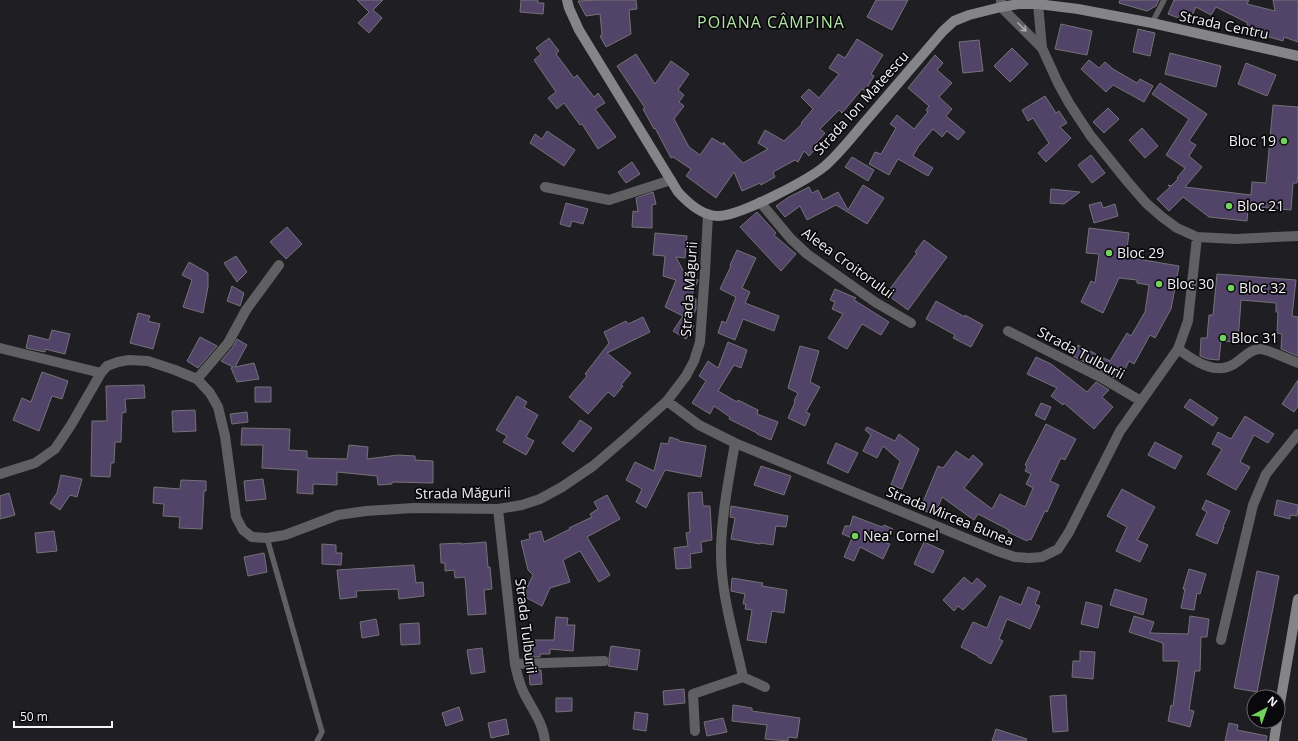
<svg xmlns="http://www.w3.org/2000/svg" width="1298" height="741" viewBox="0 0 1298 741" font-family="'Open Sans',sans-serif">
<rect width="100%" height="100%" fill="#1f1e22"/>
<path fill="#524468" stroke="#747277" d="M357,0h26l-10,10 9,8 -13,15 -11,-10 11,-11z
M521,0h17v3h6l-1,11 -23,-2z
M597,0h39l1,9 -8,1 2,24 -25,13 -6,-11 2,-1 -2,-21 -14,2 -8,-15z
M876,0h32l-16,30 -25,-13z
M1120,0h39l-3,6 -9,5 -28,-8z
M1174,0h75l-2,4 28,7 -2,-11h25v42l-14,-5 -1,4 -38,-11 3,-7 -32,-16 -5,8 -15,-8 -7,15 -21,-8z
M1061,24l31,7 -5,24 -32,-6z
M1138,29l17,4 -5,23 -17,-4z
M549,38l10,13 -3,3 18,24 3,-3 17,22 4,-4 7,10 -10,6 21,28 -18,12 -16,-25 -2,1 -16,-22 -7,6 -9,-11 8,-6 -22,-32 7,-6 -5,-6z
M857,39l26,16 -12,19 3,2 -9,15 -3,-2 -20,24 -3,-3 -19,19 5,4 -10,12 2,2 -8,9 -5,-5 -6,11 -3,-2 -22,12 2,5 -14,8 -1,-2 -18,8 -8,-19 -18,26 -30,-22 5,-7 -18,-12 -2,1 -16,-30 -1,1 -11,-20 2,-1 -28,-42 19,-12 19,30 16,-23 18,13 -11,16 6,5 -5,7 5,4 -10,13 15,28 11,8 12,-17 12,7 -1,-3 20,21 25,-14 -10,-6 7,-13 19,11 18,-17 -1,-1 12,-14 -12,-12 8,-8 10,9 20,-24 -10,-6 9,-14 7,4z
M979,40l4,31 -20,2 -4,-31z
M1012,48l16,16 -18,18 -16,-16z
M1170,53l51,13 -5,21 -51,-13z
M935,55l8,8 -6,7 15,13 -13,14 13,12 -6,7 19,16 -7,8 -11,-9 -5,6 -9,-8 -15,18 -5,9 20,12 -5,8 -30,-17 -9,16 -20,-11 6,-12 6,2 15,-26 -6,-4 7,-9 17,14 14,-17 -2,-2 3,-4 -21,-18z
M1089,60l10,8 6,-6 8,7 24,14 3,-4 13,7 -9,16 -31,-17 -7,7 -25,-23z
M1246,63l30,12 -9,21 -29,-12z
M1160,83l47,31 -18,27 7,4 -7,11 13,11 -17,20 66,8 1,-13 14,1 7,-78 25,2v67l-1,9h-4l-2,27 -43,-4 -1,15 -38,-4 -26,-20 -14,14 -12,-12 13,-12 -2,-2 3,1 7,-7 -1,-1 8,-10 -19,-13 23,-36 -37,-25z
M1045,96l11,17 3,-2 8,12 -7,4 11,11 -25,24 -8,-9 11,-10 -16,-25 -5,3 -6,-11z
M1108,108l11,11 -15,14 -11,-11z
M1142,128l16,18 -13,12 -16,-18z
M547,131l28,19 -11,16 -34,-23 5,-9 7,5z
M1091,155l14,18 -13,10 -14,-18z
M852,157l22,13 -6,11 -23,-14z
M632,162l8,12 -14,9 -8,-11z
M863,185l21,13 -17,26 -31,-19 -29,15 -7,-14 -15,11 -9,-11 13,-9 20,-10 3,6 6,-3 5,10 15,-8 10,18z
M1051,189l29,3 -16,12 -14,-1z
M653,192l3,12 -4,1v23l-20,-1 1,-16 5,1 -2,-14z
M1101,202l2,6 12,-4 3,12 -24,7 -5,-18z
M566,203l22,6 -5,15 -11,-3 -2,6 -10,-3z
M757,212l19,21 -2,2 22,19 -15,17 -41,-44z
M287,227l15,17 -16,15 -16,-17z
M1089,228l40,5 -3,24 53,9 -8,43 -16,29 -5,-3 -16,29 -5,-3 -9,20 -47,-25 5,-11 32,16 17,-28 4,3 14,-24 4,-27 -12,-2v-3l-18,-2 -16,35 -22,-11 10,-21 4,2 4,-29 -13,-1z
M655,233l32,3 -2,22 -9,-1 10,19 12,4 -7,17 5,2v10l-7,14 5,3 -8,13 -13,-8 10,-15 -18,-9 11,-27 -13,-4 2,-20 -12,-1z
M924,240l23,17 -39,53 -22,-16 31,-41 -2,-1z
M737,250l19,8 -14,30 8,4 -5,11 34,13 -5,15 -31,-12 -8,21 -17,-7 4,-12 4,2 10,-26 -16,-8 11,-23 -1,-1z
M236,256l11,16 -10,10 -13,-19z
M189,262l19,11v14l-5,26 -20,-6 9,-27 -10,-5z
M1217,274l79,6 -4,36 6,1v39l-17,-7 1,-15 -5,-1 1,-21h-2v-9l-35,-3 -3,42 -17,-1 -2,19 -11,-1 -8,-3 1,-18h6l2,-23h4z
M232,286l12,7 -4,13 -13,-5z
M835,289l21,9 -2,2 35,22 -8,13 -19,-11 -15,25 -19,-11 15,-24 -11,-5 3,-7 -5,-2z
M936,301l29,16v-2l18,10 -12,22 -18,-9 2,-3 -29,-16z
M138,313l12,3 -2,5 12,3 -7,25 -23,-6z
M643,317l7,15 -43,21 24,20 -10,12 2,1 -9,11 -6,-5 -20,22 -19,-17 18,-21 -2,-2 24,-31 -5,-11 22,-11 2,3z
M52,330l18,4 -5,20 -20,-5v3l-19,-4 3,-13 20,5z
M200,337l17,9 -19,22 -11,-7z
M237,339l10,6 -12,22 19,-4 5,16 -22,3 -6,-14 2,-1 -12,-6 12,-14z
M728,342l19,8 -6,18 -7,-3 -16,26 19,11 1,-2 20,10 -1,4 21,8 -7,18 -14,-6v-1l-28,-14 1,-2 -16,-11 -4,8 -18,-11 14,-22 -7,-5 9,-15 10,7z
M800,346l19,5 -9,31 10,5 -14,25 4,2 -5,12 -17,-8 7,-16 -1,-1 4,-8 -10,-5z
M1036,357l15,7 36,28 9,-10 13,8 -7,7 11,10 -19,22 -30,-26 -1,2 -12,-9 6,-8 -30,-14z
M42,372l26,9 -6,18 -10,-3 -13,35 -26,-11 9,-22 9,4z
M1298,380v26l-4,6 -12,-8z
M144,385l1,13 -20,1 1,13 -4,1 -1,29h-6l-1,21h-3l-1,14 -19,-1 1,-55h15l-1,-35z
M255,387h16v15h-16z
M517,396l10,6 -3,5 14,8 -12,22 8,4 -8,14 -23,-13 4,-6 -11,-6z
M1190,399l28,19 -5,8 -29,-19z
M1041,403l10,4 -6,13 -10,-5z
M195,410l1,21 -23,1 -1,-21z
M247,412l1,10 -16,2 -2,-10z
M1245,416l29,18 -6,9 -14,-8 -14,27 10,5 -14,23 -29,-16 15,-25 -10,-5 6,-12 13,7z
M580,420l12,8 -19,24 -11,-9 12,-14z
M1046,424l30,15 -11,21 -4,-2 -11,23 9,4 -12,27 -2,-1 -14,29 -2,-1 -2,2 -19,-9 1,-2 -31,-16 -4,6 -32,-23 -7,18 -15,-6 18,-43 5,2 13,-17 13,9 4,-5 10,9 -19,24 28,21 8,-15 25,13 8,-19 -7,-4 5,-10 -6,-3 2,-5 -2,-1z
M867,427l28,14 4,-7 20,15 -17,40 -11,-4 9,-24 -17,-15 -6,12 -14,-7 8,-16 -6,-5z
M242,428l48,1 -1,21 18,1v7l40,1 2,-14 19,2 -1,12 31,-4 17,1v4l18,1v22l-41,-1v2l-14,1 -1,-9 -40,-4v13l-24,-1v10l-16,-1 1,-23 -36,-2 1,-23h-22z
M670,437l9,3v1l27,5 -5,31 -36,-7 -19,38 -10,-6 6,-13 -16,-9 9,-18 19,9 7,-28 7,1z
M1155,442l27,14 -7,13 -27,-14z
M836,443l22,10 -10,20 -21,-10z
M761,466l30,10 -7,19 -30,-10z
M61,475l21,4 -5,18 -7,-2 -10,15 -10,-7 7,-10z
M263,479l3,20 -20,2 -2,-20z
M181,480l25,1v10h-2l-2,38 -23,-1 1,-11 -17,-1 1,-12 -11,-1 1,-16 26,2z
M1122,489l33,18 -18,33 11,5 -8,17 -24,-11 11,-24 -20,-11z
M702,492l1,14h7l2,34 -11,2 1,10 -12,2 1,14 -15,1 -2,-21 14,-2 -2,-13 4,-1 -2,-39z
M9,493l6,22 -15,4v-23z
M607,495l13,24 -33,18 23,38 -11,7 -19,-31 -17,9 7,22 -20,6 -8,18 -19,-10 10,-21 -5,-5 -7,-29 9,-2 -1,-5 12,-3 3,11 26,-13 -1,-1 23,-11 -2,-3 8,-5 -4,-7z
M1206,500l24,11 -7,16h1l-7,17 -21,-9 11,-23 -5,-3z
M1277,500l21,5 -1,11 -7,-1v4l-16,-4z
M731,506l57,10 -2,11 -10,-1 -3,19 -13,-2v1l-29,-5 4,-21 -5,-1z
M853,516l29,11 2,-2 9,4 -7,14 4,1 -7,15 -23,-12 -6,14 -10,-4 8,-19 -10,-4 3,-8h5z
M54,531l3,20 -20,2 -2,-20z
M486,542l2,25h2l2,22 -8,1 2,24 -18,1 -3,-38 -10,1 -1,-8 -9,1v-8h-4l-1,-19 21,-1v1z
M924,542l20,9 -11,22 -19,-9z
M322,544l14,1v8h6l-1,12 -19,-1z
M264,553l3,19 -19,4 -4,-19z
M414,565l2,18 7,-1 1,14 -25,3 -1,-10 -42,2 1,6 -17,2 -3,-29z
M1189,569l17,5 -6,20 -3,-1 -3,17 -13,-2 4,-19h-2z
M1257,571l22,5 -22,116 -23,-4z
M964,577l8,7 5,-6 9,8 -23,24 -5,-4 -4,5 -11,-11z
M732,578l31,5 -1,3 25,4 -3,23 -12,-2 -6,32 -19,-3 5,-30 -7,-1 1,-5h-3l2,-10 -14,-3z
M1028,587l12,5 -5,12 5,2 -10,23 -23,-10 -8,20 4,2 -12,23 -13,-7v-1l-17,-9 12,-25 14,6 13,-32 21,9z
M1115,589l32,10 -4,16 -33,-10z
M1086,602l16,4 -4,22 -17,-4z
M1134,616l20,6 -4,11 38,1 2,-18 19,3 -2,18h-6l-1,34h-5l-6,39 5,1 -4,16 -22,-6 3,-16 2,1 6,-45h-16v-18l-34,-11z
M556,617l12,1 -1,7h8l-2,26 -23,-2v5h-10v3h-12v-2h-2l-1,-15h29z
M376,619l3,16 -17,3 -2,-16z
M419,623l1,21 -19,1 -1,-21z
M611,646l29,4 -3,20 -29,-4 2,-5 -1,-4z
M482,648l3,24 -14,2 -4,-24z
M1080,651l15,1 -2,27 -21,-2 1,-16h7z
M529,670h12l1,14 -12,1z
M684,689l1,14 -21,2 -1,-14z
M1066,695l2,36 -15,1 -3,-36z
M556,698h16v13l-16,1z
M733,705l19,3v3l48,7 -3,20 -9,-1v4l-23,-2 2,-14 -35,-4z
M459,707l4,13 -17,6 -4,-13z
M635,712l13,2 -2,17 -13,-2z
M723,718l4,14 -20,4 -3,-14z
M506,719l3,15 -18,4 -3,-15z
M1229,723l9,2 -1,5 30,6 -1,5h-41z
M996,729l31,10 -1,2h-34z"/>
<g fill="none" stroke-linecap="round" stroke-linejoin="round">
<path stroke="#605f61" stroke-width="5.5" d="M1152,23l12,-23
M267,538l55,194 -5,9"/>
<path stroke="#605f61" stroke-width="10" d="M1001,0v7l41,41
M1038,4l4,44 16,35 11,20 21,32 37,46 19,22 16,14 15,11 20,9 39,2 62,-3
M545,187l64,13 62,-20
M760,202l31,37 16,15 68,48 36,21
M1008,331l94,47 39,23
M0,348l101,25
M1178,349c15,11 37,27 56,15 8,-5 16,-15 26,-15 6,0 31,11 38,14
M197,379l31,-36 18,-33 33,-45
M667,401l32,24 36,18 262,108 18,6 14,1 13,-1 16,-8 11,-17 51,-101 58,-82 10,-28 9,-84
M735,443c-6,35 -13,70 -14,105 -1,44 13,87 22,129
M0,474l35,-11 20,-14 16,-24 30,-52 6,-7 11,-4 11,-2 19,1 27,9 22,9 13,14 8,14 7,29 11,81 7,13 9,7 15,1 18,-3 53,-20 28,-4 48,-3 84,1 24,-4 18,-6 22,-12 31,-21 35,-30 39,-35 19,-25 8,-15 6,-19 5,-70 3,-58
M498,509l17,155c2,10 4,18 8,27 8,17 20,31 22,50
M1221,640l32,-135 13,-31 32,-40
M515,664l89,-3
M695,731l-2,-37 50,-17 22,10"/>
<path stroke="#858488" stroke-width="10" d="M567,0l2,8 10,22 99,162c10,11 24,24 40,24 22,0 90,-36 107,-50 17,-15 30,-33 45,-50 24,-28 49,-57 73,-85l11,-10 15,-6 32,-8 18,-3h19l40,5 74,14 146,33
M1278,715l20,-116
M1274,741l3,-20"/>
</g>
<defs><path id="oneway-shaft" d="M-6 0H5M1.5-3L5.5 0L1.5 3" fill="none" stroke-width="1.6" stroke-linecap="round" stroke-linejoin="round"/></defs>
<use stroke="#aaa9ab" href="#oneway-shaft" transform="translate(1022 27) rotate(45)"/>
<g fill="#72d25d" stroke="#09080a" stroke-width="1.5">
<circle cx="1284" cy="141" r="4"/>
<circle cx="1229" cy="206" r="4"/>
<circle cx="1109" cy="253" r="4"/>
<circle cx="1159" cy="284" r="4"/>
<circle cx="1231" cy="288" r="4"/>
<circle cx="1223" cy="338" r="4"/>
<circle cx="855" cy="536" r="4"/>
</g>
<g text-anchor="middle" stroke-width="3.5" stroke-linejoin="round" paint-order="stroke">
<g font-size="14" fill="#f4f3f5" stroke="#09080a">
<text transform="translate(1224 25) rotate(12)" y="5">Strada Centru</text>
<text transform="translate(861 103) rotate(-48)" y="5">Strada Ion Mateescu</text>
<text transform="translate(848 263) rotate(36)" y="5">Aleea Croitorului</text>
<text transform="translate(689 289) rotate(-86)" y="5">Strada Măgurii</text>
<text transform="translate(1081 353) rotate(28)" y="5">Strada Tulburii</text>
<text transform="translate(463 493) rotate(-1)" y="5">Strada Măgurii</text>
<text transform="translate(950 516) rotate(22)" y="5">Strada Mircea Bunea</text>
<text transform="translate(526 626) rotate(83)" y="5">Strada Tulburii</text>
</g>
<g font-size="14" fill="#f4f3f5" stroke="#09080a" text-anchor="start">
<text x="1276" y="146" text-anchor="end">Bloc 19</text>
<text x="1237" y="211">Bloc 21</text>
<text x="1117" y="258">Bloc 29</text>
<text x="1167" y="289">Bloc 30</text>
<text x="1239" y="293">Bloc 32</text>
<text x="1231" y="343">Bloc 31</text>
<text x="863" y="541">Nea' Cornel</text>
</g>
<g font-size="16" letter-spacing="1" fill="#b0e4a5" stroke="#09080a">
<text x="771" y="28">POIANA CÂMPINA</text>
</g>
</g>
<g transform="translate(1266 709) rotate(41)"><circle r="19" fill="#09080a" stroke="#676668"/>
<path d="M0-3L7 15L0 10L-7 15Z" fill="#72d25d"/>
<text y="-6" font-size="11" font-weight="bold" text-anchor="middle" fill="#f4f3f5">N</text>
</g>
<path d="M14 721v6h98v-6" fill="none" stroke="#f4f3f5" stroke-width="2"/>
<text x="20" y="721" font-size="12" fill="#f4f3f5" stroke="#09080a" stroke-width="3" paint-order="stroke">50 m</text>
</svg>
